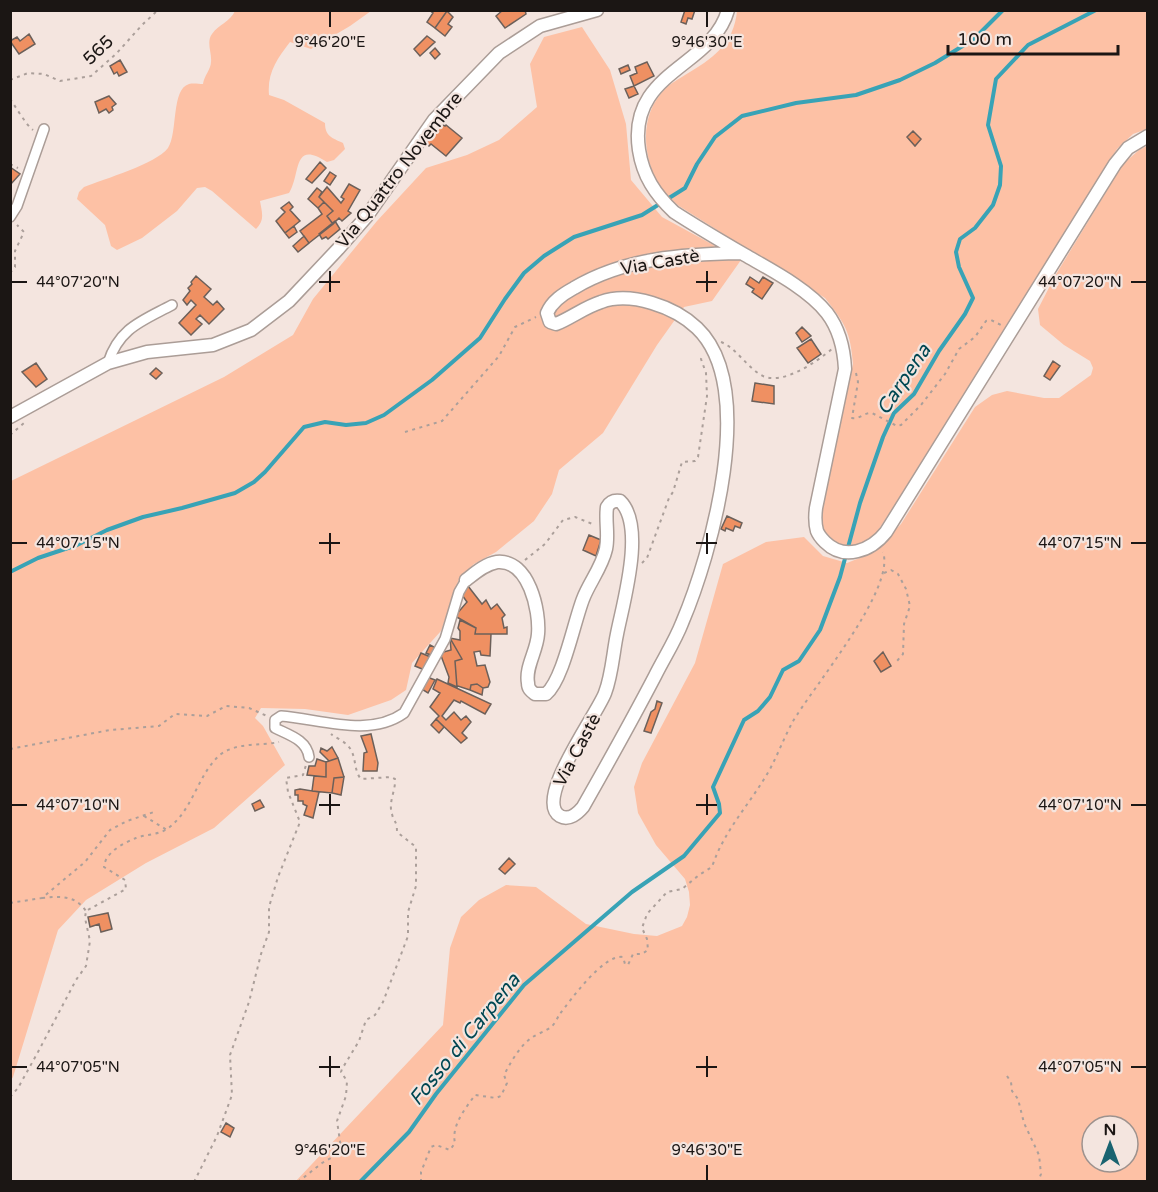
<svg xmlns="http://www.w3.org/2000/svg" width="1158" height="1192" viewBox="0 0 1158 1192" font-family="'Varela Round',sans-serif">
<rect width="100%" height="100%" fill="#f4e5df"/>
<path fill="#fdc1a5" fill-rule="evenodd" d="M235,11h136l-21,15 -39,23 -21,-7c-13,17 -23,31 -21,53l15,5 41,23c0,13 7,15 18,20l2,6 -11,11 -7,2c-35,-23 -26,12 -38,31l-29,8c2,12 5,19 -4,28l-44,-38 -7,-4 -8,1 -20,23 -35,27 -25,12 -6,-4 -6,-21 -28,-26 2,-7 5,-5c20,-8 72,-23 84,-39 10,-15 3,-59 21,-64 4,-1 10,0 14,0 1,-8 8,-15 8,-22 1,-9 -5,-20 1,-28 7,-10 18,-12 23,-23z
M737,11h410v118l-14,5 -16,15 -228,365c-6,8 -13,22 -21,27 -15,9 -35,8 -43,-8 -3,-5 -3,-13 -4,-19l32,-150c-3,-33 -7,-39 -28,-66l-146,-92c-9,-8 -19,-17 -24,-28 -13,-30 -14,-66 11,-90 5,-5 13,-9 19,-13 27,-16 49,-31 52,-64z
M582,27l28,43 16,54 5,56 31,37 79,43 -29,41 -28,6 -27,38 -54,88 -44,37 -7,24 -18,27 -38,31 -22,12 -15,15 -18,52 -29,32 -6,27 -15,10 -43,15 -43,-6 -44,-1 -6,10 8,8 22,39 -71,63 -68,35 -60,37 -28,30 -45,147 -2,3v-599l213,-104 69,-42 20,-36 64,-78 49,-53 41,-13 32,-15 38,-33 -7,-43 14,-27z
M1147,146v1035l-852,1 148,-157 7,-77 11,-31 18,-17 27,-15 30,2 50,37 48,10 23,2 25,-10 5,-9 3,-12 -1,-13 -4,-13 -29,-34 -18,-32 -4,-26 8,-24 53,-100 28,-99 43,-22 38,-5 19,19 24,7 25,-10 29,-29 74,-117 17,-12 15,-4 37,7h15l32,-23 2,-7 -3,-7 -26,-16 -24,-20 -2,-16 17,-33 68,-112 16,-14zM1092,1126h36v36h-36z"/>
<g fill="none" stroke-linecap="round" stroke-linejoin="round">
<path stroke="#38a3b6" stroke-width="4" d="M10,572l28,-14 39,-13 30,-15 36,-13 39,-9 53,-15 19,-11 11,-10 39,-45 21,-5 21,3 20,-2 18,-8 48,-35 48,-42 25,-39 19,-26 20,-17 30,-19 68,-22 43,-27 12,-24 18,-27 27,-21 54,-13 60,-8 44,-15 35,-17 39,-24 29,-29
M360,1182l49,-50 27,-38 88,-109 108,-93 52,-36 36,-43 -1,-9 -6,-17 31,-67 14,-9 12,-14 13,-27 16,-9 21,-31 20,-53 20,-74 23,-66 11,-24 20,-19 25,-43 26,-37 8,-16 -14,-31 -3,-15 4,-13 15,-11 18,-23 7,-20 1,-19 -13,-41 8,-46 32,-34 68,-35"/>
</g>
<path fill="#ef9062" stroke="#6c605a" stroke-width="1.5" d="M429,10l18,1 -12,17 -8,-6 6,-9z
M503,10h22l1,4 -21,14 -9,-12z
M685,10h10l-3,9 -4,-1 -2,6 -5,-2z
M447,11l6,6 -5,7 4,3 -7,9 -10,-8z
M29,34l6,10 -16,10 -9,-13 7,-4 3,4z
M427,36l8,6 -15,14 -6,-7z
M435,48l5,6 -5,5 -5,-6z
M120,60l7,12 -8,4 -2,-4 -3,2 -4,-8z
M647,62l7,14 -20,10 -4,-10 7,-3 -2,-6z
M628,65l2,5 -9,4 -2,-5z
M634,86l4,8 -9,4 -4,-9z
M109,96l7,8 -4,3 1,3 -4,3 -3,-4 -7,4 -4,-11z
M440,123l5,3 1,-1 16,13 -16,18 -15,-12 -2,2 -5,-5z
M913,131l8,8 -6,7 -8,-9z
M320,162l6,6 -14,15 -6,-4z
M10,167l10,7 -10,11z
M330,172l6,4 -6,9 -6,-4z
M349,184l11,6 -12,21 3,2 -9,8 -3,-3 -6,6 -6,-8 6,-5 -14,-14 8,-10 14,16 3,-4 -3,-2z
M317,188l5,4 -3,5 5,5 -6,6 -10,-9z
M289,202l4,5 -3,3 10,11 -15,12 -9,-12 9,-9 -4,-4z
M324,202l9,9 -6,5 6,8 -24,19 -9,-12 22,-17 -4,-6z
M335,221l5,8 -12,10 -2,-2 -4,2 -3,-5z
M294,226l3,6 -8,6 -4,-5z
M304,236l5,7 -11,9 -5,-6z
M196,276l15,13 -7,8 9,8 4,-4 7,8 -15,15 -9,-9 -4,4 6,5 -11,11 -12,-12 17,-18 -5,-5 -4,5 -4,-5 7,-9 -2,-3 4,-4 -1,-2z
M750,277l9,6 4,-6 10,6 -11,16 -10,-7 2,-3 -8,-5z
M802,327l9,9 -9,6 -6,-9z
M811,339l10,15 -13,9 -11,-15z
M1053,361l7,5 -10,14 -6,-4z
M36,363l11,16 -11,8 -14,-15z
M156,368l6,5 -6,6 -6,-5z
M755,383l19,3v18l-22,-3z
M727,516l15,7 -2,5 -5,-2 -2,5 -7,-3 -1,3 -4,-2z
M589,535l12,5 -5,16 -13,-6z
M468,586l14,18 4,-4 5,9 6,-5 8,11 -3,3 2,10 3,-1v7h-32l1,-6 -21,-12 12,-14 -7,-10z
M460,620l16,8 -1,6h16l-1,22 -9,-1 -1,-4 -6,1 3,14 8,-1 5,17 -2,5 -5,1 -6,-4 -6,1 -1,5 -12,-4 -1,1 -2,-26 7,-2 -12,-21 10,2v-9l-2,-3z
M450,638l12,21 -7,2 2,26 -9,-4 1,-6 -9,-24 11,-3z
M430,645l6,3 -3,8 -7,-3z
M883,652l8,14 -10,6 -7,-11z
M421,653l12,5 -6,13 -12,-5z
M427,677l8,3 -7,13 -8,-5z
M437,679l54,25 -6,10 -24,-13 -1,2 -6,-3 -12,16 4,4 8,-8 7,8 5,-4 5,6 -9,11 5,5 -6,5 -25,-24 3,-3 -9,-9 10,-14 -7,-4z
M477,684l6,4 -1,7 -12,-5 1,-5z
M657,701l5,2 -11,30 -7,-2 7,-19 4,-3z
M436,719l8,8 -5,6 -8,-8z
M371,734l7,29 -1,8h-14l1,-18 3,-1 -6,-16z
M332,747l6,11 -9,3 -9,-9 1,-4 6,3z
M338,758l6,19 -10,1 -2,15 -20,-2 2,-15 12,1v-15z
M317,759l9,3v15l-19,-2 2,-9h6z
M344,777l-3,18 -9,-2 2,-15z
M300,789l19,3 -6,26 -9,-3 3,-9 -4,-2v-3h-5v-6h-3v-5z
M260,800l4,7 -9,4 -3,-7z
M509,858l6,6 -10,10 -6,-5z
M108,913l4,16 -11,3 -2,-8 -9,3 -2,-10z
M226,1123l8,5 -4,9 -9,-5z"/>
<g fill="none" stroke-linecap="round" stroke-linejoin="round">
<g stroke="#ab9d97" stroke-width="12">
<path id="street" d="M10,217l7,-11 27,-77
M108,363c11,-35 34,-42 64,-58
M309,757c-2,-17 -20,-22 -34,-29v-8l6,-4c39,3 88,22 123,-3l41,-74 14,-47 7,-12"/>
</g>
<g stroke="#ab9d97" stroke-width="15">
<path id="secondary" d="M728,10c-16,58 -101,61 -89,140 4,26 16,44 35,62 23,15 47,29 71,43 26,15 63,34 82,58 13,17 17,36 18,56l-29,139c-1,8 -1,16 1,23 2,5 5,8 8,11 19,19 46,9 61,-10l229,-368 13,-16 20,-12
M10,417l98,-54 39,-11 66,-7 38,-15 38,-29 49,-52 29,-33 67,-96 65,-67 41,-27 57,-16
M466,580c9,-7 19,-16 31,-18 32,-3 43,49 41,72 -1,17 -13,33 -10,49 0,6 3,8 7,11h11c17,-14 28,-72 37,-95 6,-16 19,-32 23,-50 3,-14 -1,-28 1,-42 3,-5 7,-7 13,-6 26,25 3,102 -3,133 -4,19 -5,41 -12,59 -7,20 -72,107 -45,123 9,5 18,-3 23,-9 25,-44 49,-87 72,-131 9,-18 20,-35 27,-53 29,-68 77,-236 15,-295 -22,-21 -66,-37 -96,-26 -16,5 -30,16 -45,22l-6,-2 -3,-9c5,-12 16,-19 27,-25 50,-30 110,-34 167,-35"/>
</g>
<path stroke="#ab9f9a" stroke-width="2" stroke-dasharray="3 4.5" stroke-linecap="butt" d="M10,80l18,-7 16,1 16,7 31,-5 25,-22 26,-29 16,-15
M10,99c6,8 16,26 23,31
M10,164l8,4
M10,273l5,-6v-16l9,-19 -7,-7
M721,342c15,6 25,24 40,33 20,12 55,-13 71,-26
M856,373l2,9 -6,36c7,2 12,-6 20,-5l25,13 4,-1 20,-20 24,-31 14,-25 16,-12 11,-16 5,-1 10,5
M405,432l37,-11 57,-65 16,-29 21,-10
M10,435l14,-12
M525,560l20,-16 18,-24 12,-3 20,8
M642,563l5,-5 22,-60 4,-6 9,-30 13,-1 3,-4 9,-61 -1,-23 -5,-14 1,-3
M884,573l7,-3 7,4 8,15 4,17 -6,18 -1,30 -6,7
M10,749l100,-19 49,-4 16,-12 32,2 19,-10 23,2 18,8
M144,816l23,14
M42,898c18,-2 33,-3 44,13
M10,903l32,-5 43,-36 25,-32 17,-9 30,-10
M1007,1076l4,6 1,9 6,8 6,24 15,32 2,19 -3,8
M10,1097l8,-9 20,-36 38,-72 10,-14 4,-25 -5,-23 1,-7 40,-22 -1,-9 -21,-13c1,-15 20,-24 32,-29 10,-4 22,-3 31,-9 27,-19 30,-55 54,-75 17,-12 40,-8 58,-12
M194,1182l23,-46 15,-41 -2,-40 19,-53 12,-48 8,-22v-25l9,-30 22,-55 -12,-30 -2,-14 17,-3 3,-10
M298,1182l24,-19 16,-9 3,-6 -4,-27 9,-25 1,-15 -6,-9 1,-3 17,-28 7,-21 9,-5 8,-13 25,-66v-24l8,-26v-39l-19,-15c0,-12 -3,-9 -5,-18 -4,-12 4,-24 3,-35l-4,-2 -30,2c-8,-9 -4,-24 -13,-33 -4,-5 -12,-8 -17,-12
M421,1182v-10l10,-25 5,-2 14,5 5,-7c-4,-17 10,-34 20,-48l21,3 5,-2 6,-13 -3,-8c7,-13 15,-28 27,-37 6,-4 15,-7 20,-11 3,-2 6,-8 8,-12 11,-14 44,-61 64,-58l2,7 3,1 5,-11h9l6,-4 -1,-11 -5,-11 5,-14 20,-22 15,-3 17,-14 13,-8c12,-37 39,-64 58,-98 8,-15 14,-31 22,-46 20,-35 104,-134 91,-171"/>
<use href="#street" stroke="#fff" stroke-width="9"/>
<use href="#secondary" stroke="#fff" stroke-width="12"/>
</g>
<path fill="none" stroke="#1b1614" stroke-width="2" d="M330,12v15M707,12v15M330,271v21M707,271v21M12,282h15M319,282h21M696,282h21M1131,282h15M330,533v21M707,533v21M12,543h15M319,543h21M696,543h21M1131,543h15M330,794v21M707,794v21M12,805h15M319,805h21M696,805h21M1131,805h15M330,1056v21M707,1056v21M12,1067h15M319,1067h21M696,1067h21M1131,1067h15M330,1165v15M707,1165v15"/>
<g text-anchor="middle" stroke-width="4.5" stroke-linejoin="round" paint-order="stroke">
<g font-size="18" fill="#1b1614" stroke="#f4e5df">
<text transform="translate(98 50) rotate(-43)" y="6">565</text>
<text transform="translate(399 170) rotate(-52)" y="6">Via Quattro Novembre</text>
<text transform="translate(660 262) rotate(-10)" y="6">Via Castè</text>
<text transform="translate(577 750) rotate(-62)" y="6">Via Castè</text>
</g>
<g font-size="20" font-style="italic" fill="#004752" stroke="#f4e5df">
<text transform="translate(903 379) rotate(-56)" y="7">Carpena</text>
<text transform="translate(464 1039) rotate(-51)" y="7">Fosso di Carpena</text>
</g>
</g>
<g font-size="15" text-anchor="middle" fill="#1b1614" stroke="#f4e5df" stroke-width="4.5" stroke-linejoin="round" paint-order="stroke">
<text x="330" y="47">9°46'20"E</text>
<text x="707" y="47">9°46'30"E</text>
<text x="78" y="287">44°07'20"N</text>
<text x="1080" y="287">44°07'20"N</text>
<text x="78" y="548">44°07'15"N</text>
<text x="1080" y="548">44°07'15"N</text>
<text x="78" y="810">44°07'10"N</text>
<text x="1080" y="810">44°07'10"N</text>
<text x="78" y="1072">44°07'05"N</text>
<text x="1080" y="1072">44°07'05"N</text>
<text x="330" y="1155">9°46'20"E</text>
<text x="707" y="1155">9°46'30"E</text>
</g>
<rect width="1158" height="1192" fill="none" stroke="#1b1614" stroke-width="24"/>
<g transform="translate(1110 1144)"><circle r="28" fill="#f4e5df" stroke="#9d928e" stroke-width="1.5"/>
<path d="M0-4.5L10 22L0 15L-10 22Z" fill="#196370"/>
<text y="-9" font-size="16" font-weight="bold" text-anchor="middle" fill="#1b1614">N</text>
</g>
<path d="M948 45v9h170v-9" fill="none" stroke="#1b1614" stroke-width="3"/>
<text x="957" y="45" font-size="18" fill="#1b1614" stroke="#f4e5df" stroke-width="4.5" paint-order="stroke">100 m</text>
</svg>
